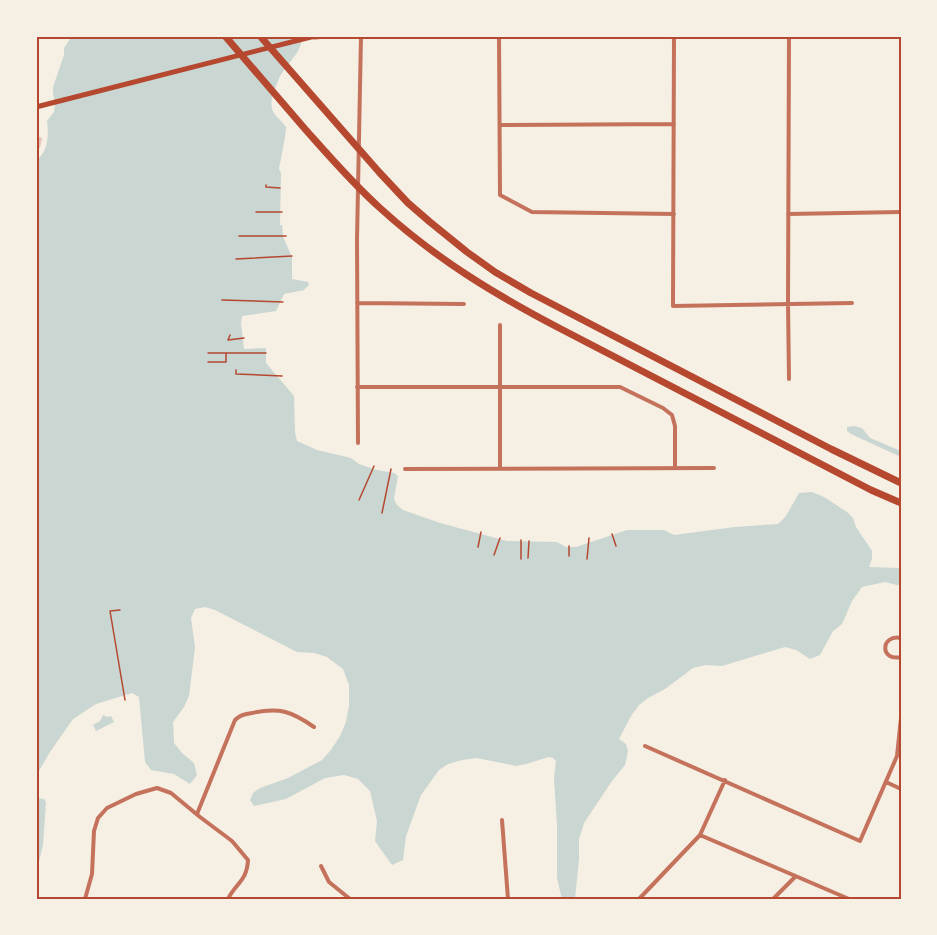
<svg xmlns="http://www.w3.org/2000/svg" width="937" height="935" viewBox="0 0 937 935" font-family="'Archivo Narrow',sans-serif">
<rect width="100%" height="100%" fill="#f6efe4"/>
<path fill="#c9d6d2" d="M72,36h229c4,15 -18,30 -23,45 -5,13 -11,24 -2,35 3,3 8,8 10,11 1,3 -6,36 -7,42l2,4 -1,52h2l1,12 9,20v22l16,3 1,3 -5,5 -20,4 -8,17 -34,5 -1,7 3,26 22,-1v15l28,33 1,36 2,9 20,9 34,8 8,6 18,6 17,3 4,3 -4,23 3,6 6,5 37,13 67,18 50,1 9,5h10l51,-17h37l10,5 61,-8 43,-3 8,-8 13,-23 13,-1 12,5 23,15 6,6 3,9 16,24v8l-3,8 32,1v18l-16,-4 -23,5 -10,14 -10,23 -9,7 -13,24 -10,4 -14,-9 -11,-3 -63,19 -17,-1 -12,3 -28,21 -17,9 -9,7 -8,11 -12,23 7,5 2,7 -3,14 -13,16 -28,42 -5,16v20l-4,40h-13l-5,-21v-53l-3,-47 2,-17 -3,-3 -4,-1 -23,7 -10,2 -39,-8 -15,2 -14,4 -9,6 -18,25 -15,41 -3,24 -11,5 -17,-24 2,-20 -7,-30 -12,-12 -14,-4 -19,3 -39,21 -32,7 -4,-6 3,-7 7,-5 28,-10 34,-18 9,-10 9,-14 6,-14 3,-16v-21l-6,-16 -16,-12 -13,-4 -17,-1 -82,-42 -10,-3 -10,2 -4,9 4,29 -6,49 -5,11 -11,15 1,21 8,10 12,10 3,12 -7,9 -16,-10 -23,-4 -6,-8 -6,-65 -7,-4 -36,11 -23,15 -23,33 -14,24v-616c12,-7 13,-25 11,-39l7,-9 1,-8 -2,-11v-6l11,-32v-7z
M854,426l8,2 8,10 31,13v6l-50,-23 -4,-3v-4z
M103,715l5,2 3,-1 3,6 -18,9 -3,-6 7,-4z
M36,798l8,1 2,3 -3,43 -7,29z"/>
<path fill="#e6c5b7" d="M39,137l3,1 -2,10 -4,-1v-9h2z"/>
<g fill="none" stroke-linecap="round" stroke-linejoin="round">
<path stroke="#b5482f" stroke-width="1.5" d="M266,185v2l14,1
M256,212h26
M239,236h47
M236,259l56,-3
M222,300l61,2
M230,335l-2,5 16,-2
M208,353h58
M208,362h18v-8
M236,370v4l46,2
M359,500l15,-34
M382,513l9,-44
M612,534l4,12
M478,547l3,-15
M494,555l6,-17
M569,556v-10
M528,558l1,-17
M521,559v-19
M587,559l2,-21
M120,610l-10,1 15,89"/>
<path stroke="#c5725c" stroke-width="4" d="M499,36l1,159 32,17 142,2
M674,36l-1,270 179,-3
M789,36l-1,267 1,76
M500,125l174,-1
M788,214l113,-2
M357,303l107,1
M500,325v143
M357,387h263l43,21 9,7 3,11v42
M358,443l-1,-204 4,-203
M405,469l309,-1
M901,638c-21,-4 -21,24 0,19
M645,746l215,95 37,-85 4,-38
M886,782l15,7
M197,814l38,-94c5,-5 10,-6 17,-7 27,-6 39,-2 62,14
M502,820l6,79
M700,835l149,64
M321,866l8,16 21,17
M85,899l7,-25 2,-43 4,-13 9,-10 29,-14 21,-6 14,5 29,24 32,24 16,19c-1,21 -12,23 -20,39
M639,899l61,-64 25,-55
M773,899l22,-22"/>
<path stroke="#b5482f" stroke-width="5" d="M314,37l13,-1
M36,107l279,-71"/>
<path stroke="#b5482f" stroke-width="7" d="M225,36c27,31 53,62 80,93 24,27 48,55 75,79 56,51 114,86 181,121l310,161 30,13
M260,36l119,136 29,31 22,19 37,30 28,20 36,21 300,156 70,34"/>
</g>
<rect width="937" height="935" fill="none" stroke="#f6efe4" stroke-width="75"/>
<rect x="38" y="38" width="862" height="860" fill="none" stroke="#b5482f" stroke-width="2"/>
</svg>
